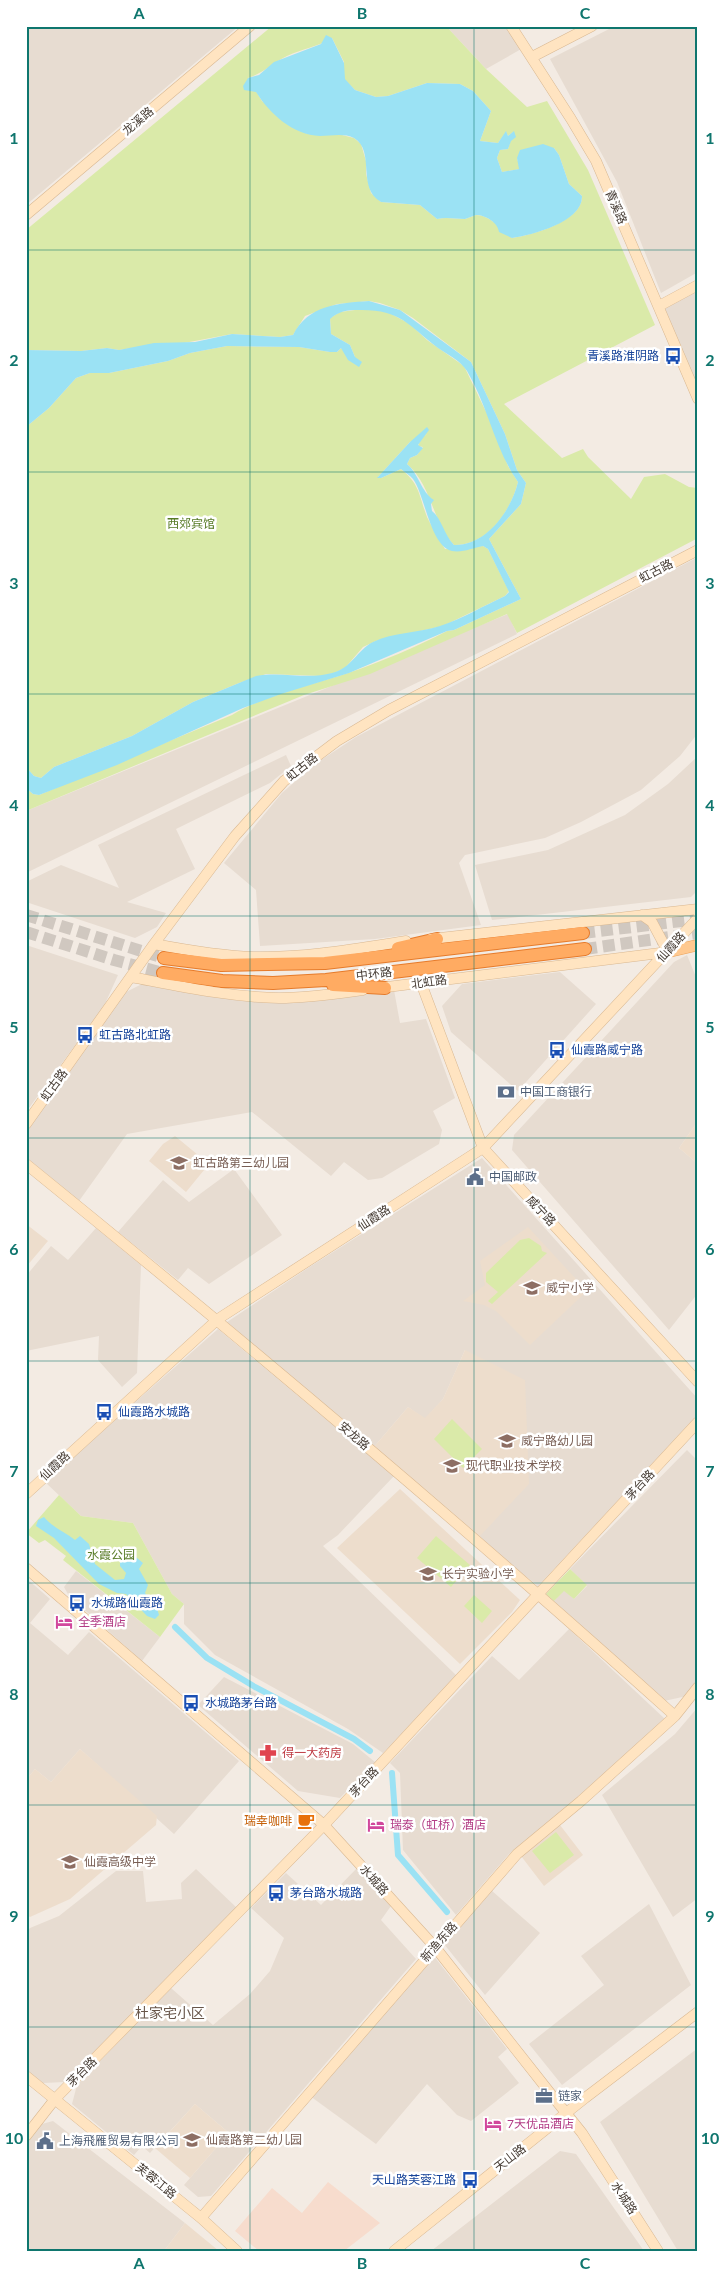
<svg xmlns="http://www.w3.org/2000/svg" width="724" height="2277" viewBox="0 0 724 2277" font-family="Lato,'Noto Sans SC',sans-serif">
<rect width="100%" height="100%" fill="#f3ebe3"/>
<path fill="#e7dcd1" d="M26,26h213l-213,179z
M446,26h62l15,22 -37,21z
M615,26h83v246l-37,21 -44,-111 -67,-123z
M698,289v108l-37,-87z
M698,557v176l-18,23 -39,34 -60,32 -36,16 -80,17 -6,8 22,62 -106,14 -115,7 -4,-56 -32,-27 58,-70 33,-29 41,-27z
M508,614l9,20 -491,239v-62z
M286,755l5,11 -21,17 -94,46 19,40 -68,33 39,11 -9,14 -22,11 -109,-36v-20l35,-17 58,23 -21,-43z
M698,756v134l-7,7 -199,23 -17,-55 73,-15 77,-35 43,-31z
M26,945l92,30 -14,31 -78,106z
M687,955l11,27v139l-19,27 19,16v129l-29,37 -157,-180 2,-15 160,-173z
M560,972l36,32 -78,87 -67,-59 -9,-26 20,-22z
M142,984l94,16 40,1 47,-1 71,-10 6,33 26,-4 29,79 -22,13 9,19 -3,14 -57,34 -14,2 -24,-18 -13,14 -79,-64 -125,22 -48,67 -53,-44v-28l98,-136z
M482,1158l216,241v16l-160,171 -60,-48 -13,-188 -22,49 -18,20 -17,-12 -35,41 -146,-126 84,-56z
M234,1169l48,66 -73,49 -21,-16 -10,12 -60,-48 45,-52 26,22z
M96,1228l45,37 -4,108 -15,14 -24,-27 1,-24 -73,15v-75l25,-30 17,14z
M218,1329l176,147 -56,59 -15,11 134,130 -74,77 -35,-24 -133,-74 -31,-31v-20l-12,-10 -39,-71 -52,-7 -36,-34z
M687,1450l11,11v221l-11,14 -23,5 -110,-100 10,-11 10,9 13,-13 -17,-17z
M76,1571l84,66 -18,24 -73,-65 -5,-9z
M26,1578l24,21 -20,24 38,32 21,-23 150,129 -65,73 -94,-85 -29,33 -16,-13 -9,11z
M569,1629l96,90 -80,73 -76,62 -53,61 -53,-65 -3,-77 -10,-10 102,-107 27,24z
M224,1677l129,67 22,18 -35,36 -42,-7 -100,-86z
M698,1707v191l-25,19 -71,-122 73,-61z
M357,1868l34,38 -10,14 35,39 -205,237 -13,1 -14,-12 45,-52 -34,-29 -45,49 -8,-7 -8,9 -62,-51 5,-19 94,-97 42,37 37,-31 20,-23 14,-33 -33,-30 35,-35 35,32z
M196,1869l41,39 -172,174 -22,1 -17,-13v-137l4,-5 29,-12 57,-45h27l3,31 36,-3 -1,-16z
M491,1890l49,43 -55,62 -41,-51z
M649,1904l42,81 -129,100 -33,-41 75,-59 -23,-29z
M433,1955l74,94 -9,8 21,26 -48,38 -14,-6 -30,-31 -51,60 -66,-48z
M698,2048v203h-20l-78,-129z
M53,2121l132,102 -21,28h-138v-106l16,-21z
M560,2151l16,3 68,97h-213z"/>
<path fill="#f7dccd" d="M328,2182l52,41 -36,28h-85l-24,-20 37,-43 30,25z"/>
<path fill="#edddcc" d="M698,1121v43l-19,-16z
M175,1136l34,28 -23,28 -37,-31 14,-17z
M26,1224l22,17 -22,26z
M528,1227l59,64 -57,54 -34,-34 -12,-6 -21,-4 22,-16 -5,-24z
M465,1350l60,30 4,104 -51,54 -105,-90 35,-41 17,11 18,-19z
M400,1489l120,111 -8,12 -52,52 -123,-116z
M80,1749l77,67 -1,9 -86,74 -40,18 -4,-3v-134l9,-11 16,13z
M560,1825l23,30 -39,31 -23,-30z
M195,2104l34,29 -39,45 -35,-30z
M185,2223l34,28h-55z"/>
<path fill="#daeaa9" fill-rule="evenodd" d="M272,26h174l40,43 41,38 20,-6 41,69 67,155 -151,79 58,54 21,-9 5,8 43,42 13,-22 21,-3 24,13 9,1v50l-181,95 -10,-19 -137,60 -66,21 -278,116v-23l7,6 6,1 193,-80c35,-21 77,-29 116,-42 33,-11 68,-26 99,-42l7,-1 67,-31 -32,-60 32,-35 5,-21 -9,-13 -12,-36 -34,-72 -58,-44 -13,-8 -20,-7 -11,-2 -19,2 -13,1 -32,12 -12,19 -13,2 -48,-3 -48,9h-20l-45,7 -12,-2 -26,3 -55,-1v-120zM332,38l12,24v17l11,11 21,7 12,-1 39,-13 33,1 13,7 18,20 -11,30 18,2 8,-11 2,4 5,-4 -5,17 -8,1 -3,8 5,14 18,-3 -3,-11 37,-10 5,7 10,29 13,12c1,25 -50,39 -70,42 -10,-8 -22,-23 -36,-23 -4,1 -7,3 -11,4 -10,0 -18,-2 -28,0l-17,-14 -39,-3 -10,-9 -5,-19v-13l-5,-17 -7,-6 -12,-3 -35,-1 -45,-33 -14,-23c15,-5 25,-15 39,-22 15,-7 30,-9 45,-18z
M370,308l14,2 26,14 17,16 37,26 27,56 17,44 10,16c-7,29 -31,64 -64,63 -22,-23 -22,-60 -47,-81l3,-6 7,-3 6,-8 -5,-1 3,-8 6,-4 -17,8 -32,35 3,1 20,-9c19,15 18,27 26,48 5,11 12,21 18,32l38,-3 5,3 21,42 -4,5 -62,30 -67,15 -13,6 -18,21 -11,5 -13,3 -55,-2 -27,9 -46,19 -61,34 -78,31 -13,11 -7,-2 -8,-9v-340l23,-19 27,-30 14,-5h19l59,-12 22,-8 37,-7 72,1 31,5h7l4,-4 14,9 -5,-12 -19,-11 -1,-16 10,-6z
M529,1238l12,8 1,5 5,2 -55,51 -4,-3 10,-9 -12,-10v-9l34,-33z
M452,1419l30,30 -19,19 -29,-29z
M59,1495l22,21 52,7 39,71 12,10 -24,33 -97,-77 3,-4 -21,-16 -6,3 -13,-10z
M436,1536l34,29 -19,22 -34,-29z
M570,1569l17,16 -13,14 -10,-8 -10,10 -8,-7z
M474,1595l18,16 -10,12 -18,-17z
M556,1832l18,23 -24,18 -18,-22z"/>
<path fill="#9be2f4" d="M326,35l6,3 12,25 1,16 10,11 21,7 12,-1 39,-13 33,1 13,7 18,20 -11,30 18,2 8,-12 2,5 6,-5 2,6 -5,4 -3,8 -8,1 -3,8 5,14 17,-3 -2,-11 3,-8 23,-6 11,4 5,7 10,29 13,12c1,26 -50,39 -70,42l-13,-6c-1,-9 -13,-17 -23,-17 -4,1 -7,3 -11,4 -10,0 -18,-2 -28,0l-17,-14 -39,-3c-25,-14 -5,-51 -27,-64 -10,-5 -23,-2 -34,-2 -27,-1 -50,-22 -64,-44l-12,-2 -1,-4 5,-8 11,-3 15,-13 47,-18z
M369,301l31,9 71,52 34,72 12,36 9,13 -5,21 -32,35 32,60 -67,31 -7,1 -98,42 -68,21 -38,14 -126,57 -78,30 -6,-1 -7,-6v-21l8,9 7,2 13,-11 78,-31 61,-34 63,-26c25,-5 51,4 76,-3 19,-4 25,-23 41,-31 20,-10 46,-9 67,-16 20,-6 45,-21 65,-30l4,-4 -21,-43 -5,-3c-10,2 -21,7 -31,5 -22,-5 -27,-56 -39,-72 -3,-4 -9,-7 -12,-10l-20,9h-4l33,-36 17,-15 2,3 -11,15 5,3 -6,7 -7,3 -3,6c12,10 14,28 27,36l-3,4 1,7c10,8 12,24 22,34 32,1 57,-34 64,-63 -23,-32 -30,-76 -51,-111 -7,-11 -19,-16 -29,-23 -31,-24 -38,-39 -80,-38 -11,0 -19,1 -28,9l1,15 19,11 5,12 7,5 -3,5 -11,-7 -7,-12 -4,4h-7l-31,-5 -72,-1 -37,7 -22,8 -59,12h-19l-14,5 -27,30 -23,19v-77l55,1 26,-3 12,2 35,-7 41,-1 37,-8 48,3 13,-2c15,-30 46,-32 76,-34z
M44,1517c8,10 21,15 31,23l5,-4 9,8 6,20 20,16 9,-1 2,-6 -6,-7v-5l11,-8 12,10 -4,6 9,16 -3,8 12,15 2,7 -4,4 -8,-3 -21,-22 -9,-1 -18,-9 -45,-46 -18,-12 2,-6z"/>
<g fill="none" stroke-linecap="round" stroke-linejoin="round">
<path stroke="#9be2f4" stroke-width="6" d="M175,1627l32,31 48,29 99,52 16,12
M392,1773l6,82 49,57"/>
<path stroke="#d0c8c0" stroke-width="12" stroke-dasharray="12 6" stroke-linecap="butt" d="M26,915l138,43
M26,932l88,28 49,13
M583,933l115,-14
M585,949l113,-16"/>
<g stroke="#d9b892" stroke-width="11">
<path id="secondary" d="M511,26l60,93 25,42 102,238
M532,57l60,-31
M26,215l224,-189
M659,306l39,-21
M431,939l267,-30
M154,944c32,6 66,12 99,13 52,1 102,-8 153,-16
M131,977c48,9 98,20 148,21 28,0 55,-4 84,-8
M421,983l62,165 215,234
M379,988l289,-36 -16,-30 -10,-7
M26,1124l128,-180 81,-108 49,-55 53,-40 52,-31 309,-160
M26,1164c221,179 438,362 649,552
M26,1494l192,-175 265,-171 215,-230
M26,1568l298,257 111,122 123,156 24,30 76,118
M26,2076l175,142 36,33
M26,2136l29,-37 269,-274 374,-403
M201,2218l316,-364 64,-53 94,-85 23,-29
M394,2251l191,-153 113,-86"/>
</g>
<g stroke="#eaa25a" stroke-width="12">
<path id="primary" d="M668,952l30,-7"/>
</g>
<g stroke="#e67b2b" stroke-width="14">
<path id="highway" d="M398,948l39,-9
M164,958l57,7 104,-2 258,-30
M163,973l59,8 51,2 53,-3 259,-31
M333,985l52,3"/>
</g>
<use href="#secondary" stroke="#ffe4c1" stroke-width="10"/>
<use href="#primary" stroke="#ffc990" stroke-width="11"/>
<use href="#highway" stroke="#ffab62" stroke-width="12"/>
</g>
<path fill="none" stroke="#0f766e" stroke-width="1" stroke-opacity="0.55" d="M250,26v2225M474,26v2225M26,250h672M26,472h672M26,694h672M26,916h672M26,1138h672M26,1361h672M26,1583h672M26,1805h672M26,2027h672"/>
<defs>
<g id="bus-bare" transform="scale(1.35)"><path d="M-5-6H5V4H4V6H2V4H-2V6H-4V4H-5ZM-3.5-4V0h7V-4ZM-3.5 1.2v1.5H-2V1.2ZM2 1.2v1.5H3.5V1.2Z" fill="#1a4fb4" stroke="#fff" stroke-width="2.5" paint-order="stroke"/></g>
<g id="bank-bare" transform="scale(1.35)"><path d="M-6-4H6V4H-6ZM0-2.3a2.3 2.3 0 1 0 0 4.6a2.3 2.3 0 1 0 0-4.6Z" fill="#5c6f8a" stroke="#fff" stroke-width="2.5" paint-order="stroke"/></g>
<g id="school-bare" transform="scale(1.35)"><path d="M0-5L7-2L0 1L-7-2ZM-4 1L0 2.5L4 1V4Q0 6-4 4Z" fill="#8d6e63" stroke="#fff" stroke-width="2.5" paint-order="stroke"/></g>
<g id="civic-bare" transform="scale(1.35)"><path d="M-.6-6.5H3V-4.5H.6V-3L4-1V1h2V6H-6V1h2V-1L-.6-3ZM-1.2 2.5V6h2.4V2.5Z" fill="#5c6f8a" stroke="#fff" stroke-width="2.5" paint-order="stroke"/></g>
<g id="hotel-bare" transform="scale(1.35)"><path d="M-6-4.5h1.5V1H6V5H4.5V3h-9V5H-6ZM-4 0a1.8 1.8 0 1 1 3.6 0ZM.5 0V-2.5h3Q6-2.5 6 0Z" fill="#d1479c" stroke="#fff" stroke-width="2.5" paint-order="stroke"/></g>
<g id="pharmacy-bare" transform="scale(1.35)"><path d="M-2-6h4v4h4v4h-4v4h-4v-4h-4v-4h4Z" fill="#e0444e" stroke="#fff" stroke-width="2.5" paint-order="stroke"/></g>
<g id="cafe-bare" transform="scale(1.35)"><path d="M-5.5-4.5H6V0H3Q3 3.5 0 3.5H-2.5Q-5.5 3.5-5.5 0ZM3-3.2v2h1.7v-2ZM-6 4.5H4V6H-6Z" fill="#e8710a" stroke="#fff" stroke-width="2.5" paint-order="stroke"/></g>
<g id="office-bare" transform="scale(1.35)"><path d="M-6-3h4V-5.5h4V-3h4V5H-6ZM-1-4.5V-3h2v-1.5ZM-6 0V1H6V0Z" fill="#5c6f8a" stroke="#fff" stroke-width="2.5" paint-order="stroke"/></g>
</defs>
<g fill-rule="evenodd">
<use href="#bus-bare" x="673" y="356"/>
<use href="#bus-bare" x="85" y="1035"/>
<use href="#bus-bare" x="557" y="1050"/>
<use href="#bank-bare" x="506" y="1092"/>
<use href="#school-bare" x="179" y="1163"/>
<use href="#civic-bare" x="475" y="1177"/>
<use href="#school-bare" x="532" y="1288"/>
<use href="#bus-bare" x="104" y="1412"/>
<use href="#school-bare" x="507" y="1441"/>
<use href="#school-bare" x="452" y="1466"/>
<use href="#school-bare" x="428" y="1574"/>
<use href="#bus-bare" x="77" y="1603"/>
<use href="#hotel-bare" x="64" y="1622"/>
<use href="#bus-bare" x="191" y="1703"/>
<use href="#pharmacy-bare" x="268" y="1753"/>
<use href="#cafe-bare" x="306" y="1821"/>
<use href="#hotel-bare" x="376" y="1825"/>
<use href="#school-bare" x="70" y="1862"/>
<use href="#bus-bare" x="276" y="1893"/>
<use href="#office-bare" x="544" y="2096"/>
<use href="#hotel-bare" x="493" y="2124"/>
<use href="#school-bare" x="192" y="2140"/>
<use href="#civic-bare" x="45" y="2141"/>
<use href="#bus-bare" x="470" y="2180"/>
</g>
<g text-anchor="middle" stroke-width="5" stroke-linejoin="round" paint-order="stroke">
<g font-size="12" fill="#453b33" stroke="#fff">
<text transform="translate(138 121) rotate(-40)" y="4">龙溪路</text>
<text transform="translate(616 207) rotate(67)" y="4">青溪路</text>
<text transform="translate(656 571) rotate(-27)" y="4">虹古路</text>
<text transform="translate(302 767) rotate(-39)" y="4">虹古路</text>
<text transform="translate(671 947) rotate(-48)" y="4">仙霞路</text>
<text transform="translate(374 974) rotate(-7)" y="4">中环路</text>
<text transform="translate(429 982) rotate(-8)" y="4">北虹路</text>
<text transform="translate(54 1085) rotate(-54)" y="4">虹古路</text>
<text transform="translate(541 1211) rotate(47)" y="4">威宁路</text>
<text transform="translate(374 1218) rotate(-33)" y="4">仙霞路</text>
<text transform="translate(354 1436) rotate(40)" y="4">安龙路</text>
<text transform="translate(55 1466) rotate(-43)" y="4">仙霞路</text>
<text transform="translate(640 1485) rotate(-47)" y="4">茅台路</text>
<text transform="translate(364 1782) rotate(-47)" y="4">茅台路</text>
<text transform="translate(374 1880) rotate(48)" y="4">水城路</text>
<text transform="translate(439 1942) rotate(-49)" y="4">新渔东路</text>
<text transform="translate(82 2072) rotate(-45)" y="4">茅台路</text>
<text transform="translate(510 2158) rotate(-38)" y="4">天山路</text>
<text transform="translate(156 2181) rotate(39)" y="4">芙蓉江路</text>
<text transform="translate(624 2198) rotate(57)" y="4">水城路</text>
</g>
<g font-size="12" fill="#164399" stroke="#fff" text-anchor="start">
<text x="659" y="360" text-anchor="end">青溪路淮阴路</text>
<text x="99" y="1039">虹古路北虹路</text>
<text x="571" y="1054">仙霞路威宁路</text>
<text x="118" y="1416">仙霞路水城路</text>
<text x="91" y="1607">水城路仙霞路</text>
<text x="205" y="1707">水城路茅台路</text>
<text x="290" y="1897">茅台路水城路</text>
<text x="456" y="2184" text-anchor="end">天山路芙蓉江路</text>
</g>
<g font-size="12" fill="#567a24" stroke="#fff">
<text x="191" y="528">西郊宾馆</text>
<text x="111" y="1559">水霞公园</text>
</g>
<g font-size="12" fill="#4e5e75" stroke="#fff" text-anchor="start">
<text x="520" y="1096">中国工商银行</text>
<text x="489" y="1181">中国邮政</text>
<text x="558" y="2100">链家</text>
<text x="59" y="2145">上海飛雁贸易有限公司</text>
</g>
<g font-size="12" fill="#785e54" stroke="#fff" text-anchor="start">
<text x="193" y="1167">虹古路第三幼儿园</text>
<text x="546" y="1292">威宁小学</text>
<text x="521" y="1445">威宁路幼儿园</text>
<text x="466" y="1470">现代职业技术学校</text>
<text x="442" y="1578">长宁实验小学</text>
<text x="84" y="1866">仙霞高级中学</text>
<text x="206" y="2144">仙霞路第二幼儿园</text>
</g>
<g font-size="12" fill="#b23c85" stroke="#fff" text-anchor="start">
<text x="78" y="1626">全季酒店</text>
<text x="390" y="1829">瑞泰（虹桥）酒店</text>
<text x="507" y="2128">7天优品酒店</text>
</g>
<g font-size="12" fill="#be3a42" stroke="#fff" text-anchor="start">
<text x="282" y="1757">得一大药房</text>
</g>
<g font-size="12" fill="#c56008" stroke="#fff" text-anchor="end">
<text x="292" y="1825">瑞幸咖啡</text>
</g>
<g font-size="14" fill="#68564a" stroke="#fff">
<text x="170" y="2018">杜家宅小区</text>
</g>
</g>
<rect width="724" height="2277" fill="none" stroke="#ffffff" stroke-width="55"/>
<rect x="28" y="28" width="668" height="2222" fill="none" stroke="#0f766e" stroke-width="2"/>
<g font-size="16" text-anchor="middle" font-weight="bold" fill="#0f766e">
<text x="139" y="19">A</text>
<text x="362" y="19">B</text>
<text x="585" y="19">C</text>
<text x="14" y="144">1</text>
<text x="710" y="144">1</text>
<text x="14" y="366">2</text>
<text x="710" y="366">2</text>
<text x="14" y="589">3</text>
<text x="710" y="589">3</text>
<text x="14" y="811">4</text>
<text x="710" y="811">4</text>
<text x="14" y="1033">5</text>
<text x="710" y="1033">5</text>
<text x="14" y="1255">6</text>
<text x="710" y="1255">6</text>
<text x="14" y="1477">7</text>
<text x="710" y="1477">7</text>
<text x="14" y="1700">8</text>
<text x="710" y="1700">8</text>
<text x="14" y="1922">9</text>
<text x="710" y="1922">9</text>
<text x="14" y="2144">10</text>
<text x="710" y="2144">10</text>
<text x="139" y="2269">A</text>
<text x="362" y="2269">B</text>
<text x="585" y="2269">C</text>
</g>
</svg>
